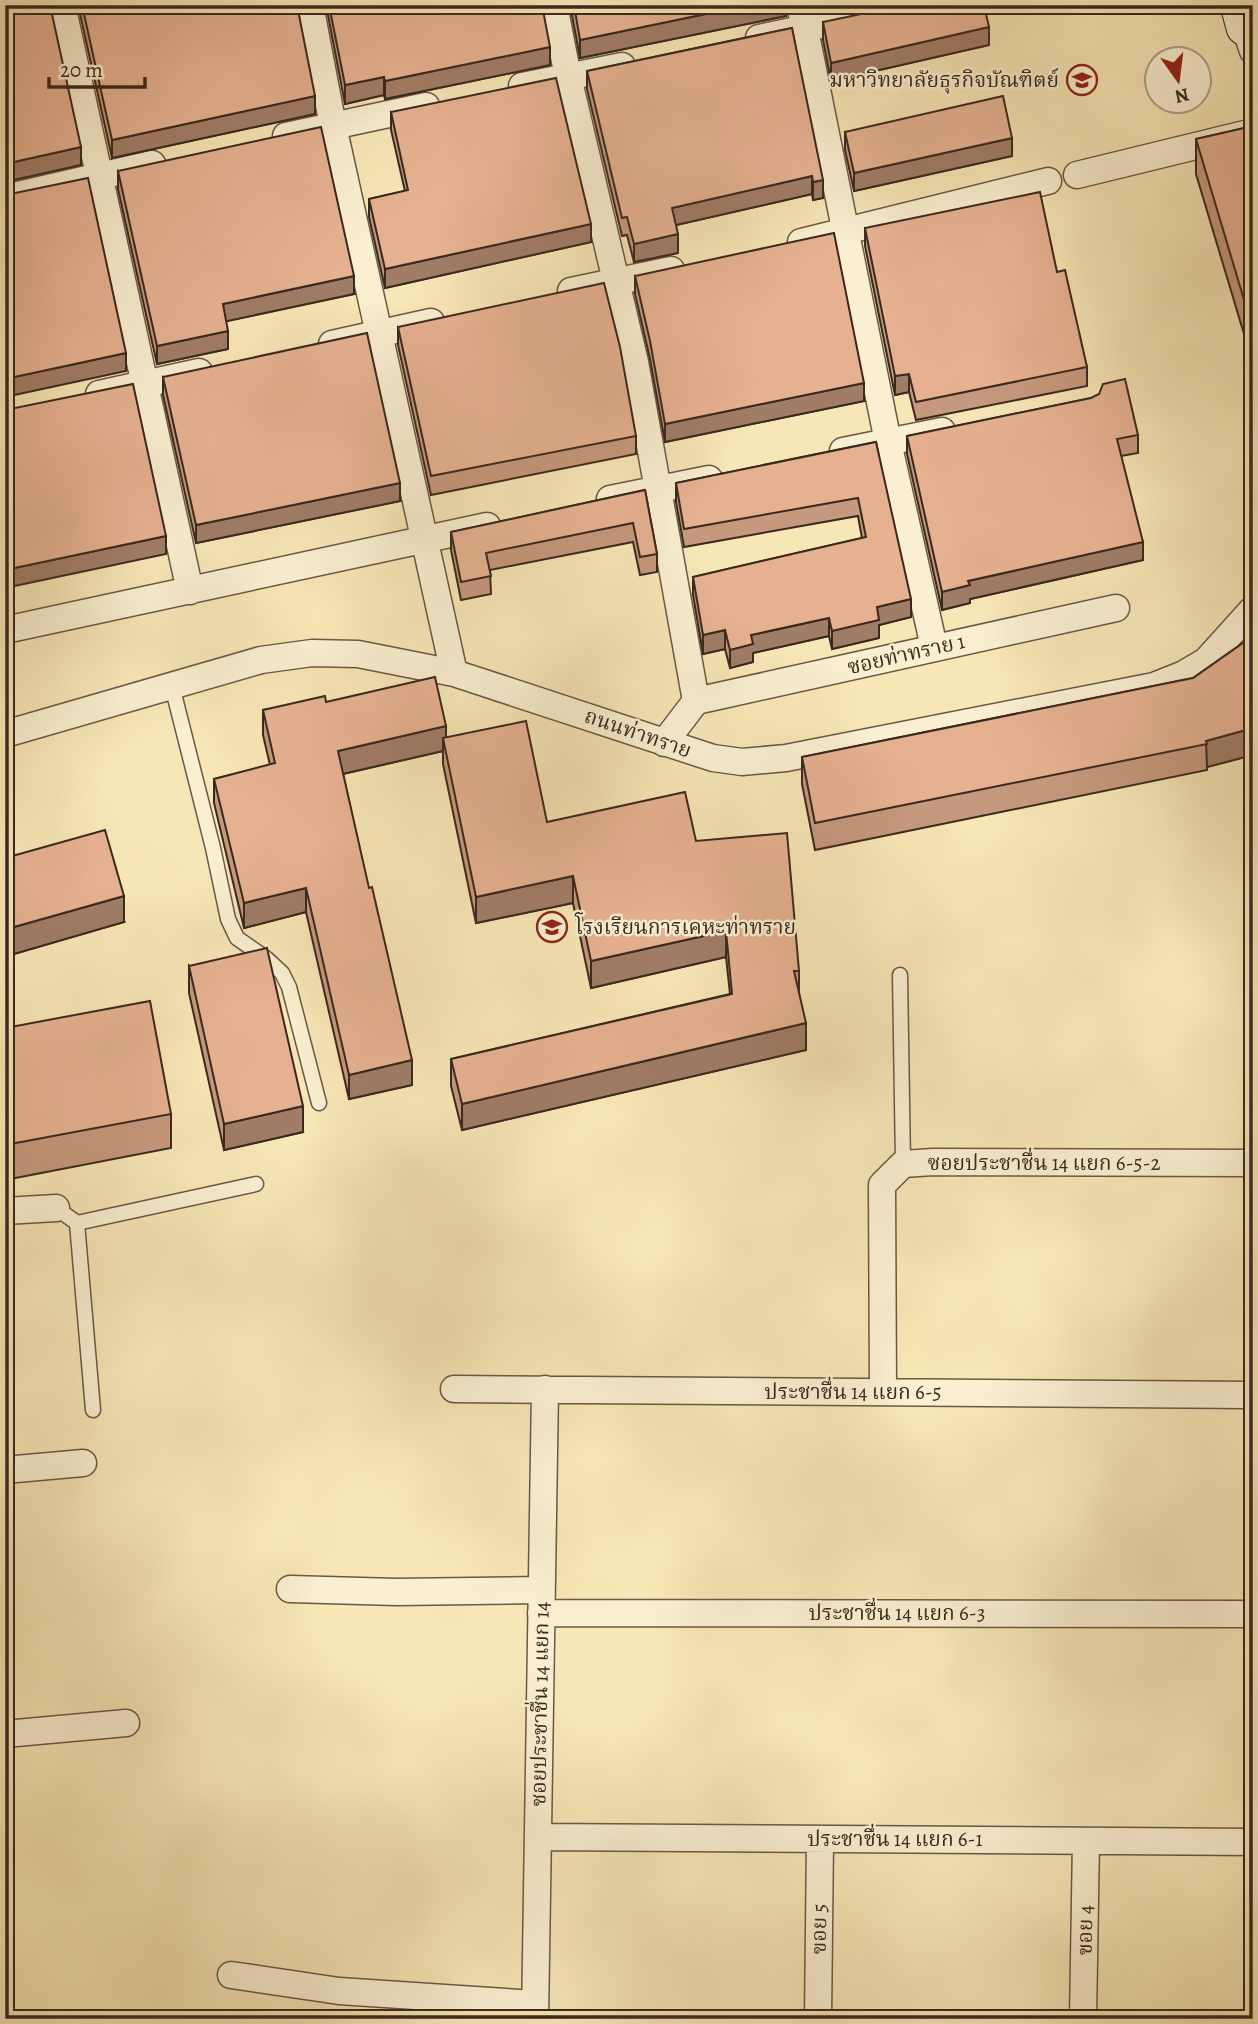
<svg xmlns="http://www.w3.org/2000/svg" width="1258" height="2024" viewBox="0 0 1258 2024" font-family="Alegreya,'Noto Serif Thai',serif">
<rect width="100%" height="100%" fill="#f7e6b6"/>
<filter id="stains"><feTurbulence type="fractalNoise" baseFrequency=".00286" numOctaves="4"/><feColorMatrix values="0 0 0 0 .2 0 0 0 0 .09 0 0 0 0 .02 0 0 0 .5 -.17"/></filter>
<radialGradient id="worn" r=".72"><stop offset=".6" stop-color="#630" stop-opacity="0"/><stop offset="1" stop-color="#630" stop-opacity=".3"/></radialGradient>
<g fill="none" stroke-linecap="round" stroke-linejoin="round">
<g stroke="#695845" stroke-width="17">
<path id="lane" d="M172,686l41,162 15,71 9,19 30,21 15,14 7,14 30,116
M900,975l3,189
M56,1208l21,15 16,187
M77,1223l179,-39"/>
</g>
<g stroke="#695845" stroke-width="29">
<path id="street" d="M62,5l128,586
M310,5l23,121 121,547
M554,5l14,72 67,285 61,339 -32,42
M800,5l88,437 46,205
M1245,27l8,24
M759,38l156,-33
M522,86l100,-20
M286,136l140,-30
M1077,175l176,-43
M5,198l147,-34
M801,242l247,-61
M571,291l100,-21
M332,344l99,-22
M99,394l100,-22
M843,451l99,-20
M610,499l99,-20
M5,630l482,-104
M696,701l420,-93
M5,734l256,-74 51,-7 46,1 96,19 259,85 29,4 44,-4 368,-72 30,-12 22,-13 47,-52
M5,1211l51,-3
M454,1389l799,6
M883,1392l-1,-207 21,-21 30,-2 320,1
M5,1470l78,-7
M290,1589l107,3 144,-2
M541,1613l712,1
M5,1734l121,-11
M538,1837l715,5
M231,1975l108,16 196,13
M535,2019l10,-630
M818,2019l2,-180
M1083,2019l3,-178"/>
</g>
<g stroke="#3a291f" stroke-width="39">
<path id="secondary" d="M1239,5l6,22 8,-1"/>
</g>
<use href="#lane" stroke="#faefd0" stroke-width="14"/>
<use href="#street" stroke="#faefd0" stroke-width="26"/>
<use href="#secondary" stroke="#faefd0" stroke-width="37"/>
</g>
<path fill="#c6987d" stroke="#3a291f" stroke-width="2" d="M78,5h219l18,109 -203,44z
M326,5h216l8,60 -165,34 -1,-4 -39,9z
M570,5h216v11l-206,42z
M823,22l166,23 -158,36 -8,-41z
M792,28l31,170 -10,2 -1,-6 -136,31 2,28 -44,9 -7,-27 -5,1 -35,-147v-18z
M391,112l200,130 -206,46 -16,-71v-18l36,-8 -14,-61z
M1253,126v238l-57,-190v-35z
M845,132l167,24 -158,35 -9,-41z
M118,171l236,123 -128,27 2,28 -71,15 -39,-175z
M865,228l192,44 30,95v19l-171,34 -7,-28 -14,3 -30,-149z
M635,276l229,125 -199,41 -15,-83 -15,-65z
M398,327l238,109v18l-205,41 -33,-150z
M163,377l237,124 -204,42 -33,-148z
M1091,398l47,37v18l-17,3 22,104 -173,39v4l-28,7 -35,-156v-18z
M876,442l35,175 -32,8v13l-47,11 -3,-13 -76,17v9l-23,6 -5,-19 -22,5 -10,-59v-18l169,-39 -4,-22 -174,31 -8,-45v-19z
M645,490l12,64v18l-17,3 -7,-33 -143,28 1,24 -30,6 -10,-50v-18z
M1253,636v119l-46,12v3l-392,80 -13,-66v-27l391,-79z
M326,702l120,35 101,85 149,19 103,130v22l7,57 -344,80 -11,-44v-27l279,-65 -4,-37 -135,31 -18,-85 -97,20 -33,-159v-13l-100,23 69,311 -63,14 -43,-187 -62,16 -30,-125v-24l56,-14 -7,-30v-25z
M5,858l119,64 -117,34 -2,-7z
M189,966l114,166 -79,18 -35,-157z
M5,1028l166,86v34l-166,32z"/>
<path fill="#a17c66" stroke="#3a291f" stroke-width="2" d="M749,5h37v11l-206,42v-18z
M817,5h19l-19,4z
M989,27v18l-158,36v-18z
M550,47v18l-165,34v-18z
M384,77v18l-39,9v-19z
M315,96v18l-203,44v-18z
M1012,138v18l-158,35v-18z
M81,147v18l-76,17v-18z
M812,176v18l-140,32v-18z
M823,180v18l-10,2v-18z
M591,224v18l-206,46v-19z
M678,234v19l-44,9v-18z
M354,276v18l-131,28v-18z
M228,331v18l-71,15v-18z
M126,353v18l-121,26v-18z
M909,374v18l-14,3v-19z
M864,383v18l-199,41v-18z
M400,483v18l-204,42v-18z
M166,536v18l-161,34v-18z
M1143,542v18l-173,39v4l-28,7v-18l26,-11z
M911,599v18l-32,8v13l-47,11v-18l45,-24z
M829,618v18l-76,17v9l-23,6v-18l21,-15z
M725,630v19l-22,5v-19z
M446,726v25l-3,-13v13l-105,24v-24z
M1253,728v27l-46,12 -1,-26z
M573,876v27l-97,20v-26z
M306,888v24l-62,16v-25z
M124,896v26l-117,34v-27z
M726,931v26l-135,31v-27z
M806,1023v27l-344,80v-26z
M412,1060v25l-63,14v-24z
M303,1106v26l-79,18v-26z"/>
<path fill="#e6b191" stroke="#3a291f" stroke-width="2" d="M5,5h45l31,142 -76,17z
M82,5h215l18,91 -203,44z
M329,5h213l8,42 -165,34 -1,-4 -39,8z
M574,5h175l-169,35z
M904,5h80l5,22 -158,36 -8,-41z
M792,28l31,152 -10,2 -1,-6 -140,32 6,26 -44,10 -7,-27 -5,1 -35,-147z
M556,78l35,146 -206,45 -16,-70 39,-9 -17,-78z
M1003,96l9,42 -158,35 -9,-41z
M1253,126v204l-57,-191z
M321,127l33,149 -131,28 5,27 -71,15 -39,-175z
M88,178l38,175 -121,26v-184z
M1040,192l17,80 8,-2 22,97 -171,35 -7,-28 -14,2 -30,-148z
M834,233l30,150 -199,41 -15,-83 -15,-65z
M604,283l16,64 16,89 -205,40 -33,-149z
M367,333l33,150 -204,42 -33,-148z
M1125,379l13,56 -21,4 26,103 -175,39 2,4 -28,7 -35,-156 184,-38 8,-4 4,-10z
M133,384l33,152 -161,34v-160z
M876,442l35,157 -34,8 2,13 -47,11 -3,-13 -78,17 2,9 -23,6 -5,-20 -22,5 -10,-58 173,-40 -8,-39 -174,31 -8,-46z
M645,490l12,64 -17,3 -7,-34 -147,30 5,23 -30,6 -10,-50z
M1253,636v92l-47,13 1,3 -392,79 -13,-66 391,-79z
M435,677l11,49 -108,25 31,137 3,-1 40,173 -63,15 -43,-187 -62,15 -30,-124 61,-16 -12,-53 62,-14 1,6z
M526,721l21,101 138,-30 11,49 91,-8 12,138h-5l12,52 -344,81 -11,-45 281,-65 -6,-63 -135,30 -18,-85 -97,21 -33,-159z
M105,830l19,66 -117,33 -2,-6v-65z
M267,948l36,158 -79,18 -35,-158z
M150,1001l21,113 -166,31v-117z"/>
<defs>
<g id="university-ring" transform="scale(1.575)"><circle r="9.5" fill="#faefd0" stroke="#8f2418" stroke-width="1.5"/><path d="M0-5L7-2L0 1L-7-2ZM-4 1L0 2.5L4 1V4Q0 6-4 4Z" fill="#8f2418"/></g>
<g id="school-ring" transform="scale(1.575)"><circle r="9.5" fill="#faefd0" stroke="#8f2418" stroke-width="1.5"/><path d="M0-5L7-2L0 1L-7-2ZM-4 1L0 2.5L4 1V4Q0 6-4 4Z" fill="#8f2418"/></g>
</defs>
<g fill-rule="evenodd">
<use href="#university-ring" x="1082" y="80"/>
<use href="#school-ring" x="552" y="927"/>
</g>
<g text-anchor="middle" stroke-width="5" stroke-linejoin="round" paint-order="stroke">
<g font-size="21" fill="#3a291f" stroke="#faefd0" text-anchor="end">
<text x="1059" y="87">มหาวิทยาลัยธุรกิจบัณฑิตย์</text>
<text x="575" y="934" text-anchor="start">โรงเรียนการเคหะท่าทราย</text>
</g>
<g font-size="21" fill="#3a291f" stroke="#faefd0">
<text transform="translate(906 654) rotate(-13)" y="7">ซอยท่าทราย 1</text>
<text transform="translate(638 733) rotate(19)" y="7">ถนนท่าทราย</text>
<text x="1044" y="1170">ซอยประชาชื่น 14 แยก 6-5-2</text>
<text x="853" y="1399">ประชาชื่น 14 แยก 6-5</text>
<text x="897" y="1620">ประชาชื่น 14 แยก 6-3</text>
<text transform="translate(540 1704) rotate(-89)" y="7">ซอยประชาชื่น 14 แยก 14</text>
<text x="895" y="1846">ประชาชื่น 14 แยก 6-1</text>
<text transform="translate(819 1929) rotate(-89)" y="7">ฃอย 5</text>
<text transform="translate(1085 1930) rotate(-89)" y="7">ขอย 4</text>
</g>
</g>
<rect width="1258" height="2024" fill="none" stroke="#f7e6b6" stroke-width="28"/>
<rect x="7" y="7" width="1244" height="2010" fill="none" stroke="#3a291f" stroke-width="3.5"/>
<rect x="14" y="14" width="1230" height="1996" fill="none" stroke="#3a291f" stroke-width="2"/>
<g transform="translate(1178 80) rotate(166)"><circle r="33" fill="#faefd0" stroke="#ada089" stroke-width="2"/>
<path d="M0-5L12 26L0 18L-12 26Z" fill="#8f2418"/>
<text y="-10" font-size="19" font-weight="bold" text-anchor="middle" fill="#3a291f">N</text>
</g>
<path d="M49 77v10h96v-10" fill="none" stroke="#3a291f" stroke-width="3.5"/>
<text x="60" y="77" font-size="21" fill="#3a291f" stroke="#faefd0" stroke-width="5" paint-order="stroke">20 m</text>
<rect width="100%" height="100%" filter="url(#stains)"/>
<rect width="100%" height="100%" fill="url(#worn)"/>
</svg>
